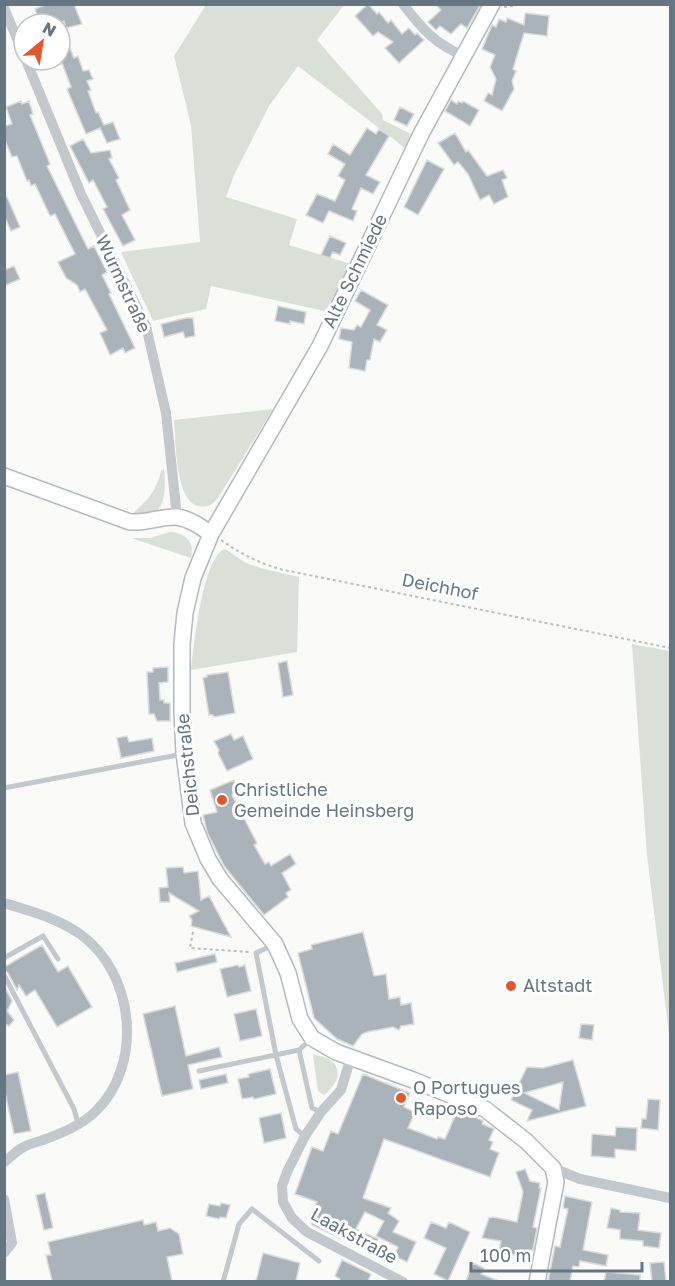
<svg xmlns="http://www.w3.org/2000/svg" width="675" height="1286" viewBox="0 0 675 1286" font-family="'Golos Text',sans-serif">
<rect width="100%" height="100%" fill="#fafaf8"/>
<path fill="#dadfd7" d="M206,5h138l-27,35 65,74 1,6 28,14 -6,14 -107,-82 -29,40 -35,69 -8,22 71,22 -8,26 62,19 -22,48 -118,-26 -5,23 -53,12 -32,-69 79,-10 -9,-117 -17,-69z
M273,409l-55,89c-6,7 -10,10 -20,8 -23,-6 -22,-66 -24,-86z
M164,469c2,22 3,54 -31,44 15,-13 24,-23 28,-42z
M170,532c16,1 25,10 21,26l-60,-20h19z
M225,549l21,14 14,5 39,9 -2,75 -106,18c3,-23 11,-113 34,-121z
M632,644l38,7v391l-23,-187z
M313,1055c29,2 32,24 11,40l-6,-4z"/>
<path fill="#aab3b9" stroke="#dcdcda" stroke-width="1.5" fill-rule="evenodd" d="M47,4h27l8,20 -16,4 -2,-7 -7,3h-13l-3,-8 -3,2 -3,-9z
M368,4l9,10 2,-2 9,11 3,-3 11,14 7,-6 6,7 2,-2 7,7 -25,23 -14,-15 8,-6 -15,-10 -5,4 -18,-20z
M435,4h46l-14,24 -6,-4 -10,10 -11,-8 -4,4 -8,-8 13,-12z
M525,13l24,3 -2,20 -23,-3 -11,36 3,2 -4,10 2,8 -12,22 -18,-10 4,-8 4,2 4,-16 -6,-12 5,-12 -13,-6 10,-24 4,2 3,-8 7,3 1,-4 17,7z
M67,41l7,17 4,-2 5,15 6,-1 4,9 -6,2 4,9 -3,1 8,22 2,-1 6,13 9,-3 7,17 -13,4 -7,-15 -14,6 -19,-45 4,-2 -9,-24 -2,1v-20z
M451,100l6,4 1,-3 4,2 1,-2 16,9 -9,16 -25,-15z
M21,101l1,3 7,-3 4,13 -3,1 20,49 -3,2 41,83 6,-3 13,26 -5,3 9,18 -2,1 26,54 -10,5 -2,-5 -13,7 -10,-22 7,-3 -22,-41 -5,3 -3,-7 -11,-7 -8,-16 17,-8 -20,-40 -5,2 -15,-32 -4,2 -2,-6 -2,1 -10,-25 -5,1 -8,-19v-12l8,-2 -6,-17z
M400,107l14,7 -7,12 -13,-6z
M367,128l9,6 3,-5 10,7 -23,39 14,7 -7,12 -12,-6 -9,21 5,2 -4,10 -24,-10 -6,12 -17,-8 11,-21 18,7 10,-21 -7,-4 7,-12 -17,-10 5,-10 17,11z
M455,133l11,19 2,-2 19,26 16,-6 4,8 -5,2 6,17 -14,7 -5,-9 -9,5 -12,-26 -10,-12 -4,3 -16,-22z
M83,139l8,14 19,-3 2,8 -3,1 10,19 -3,2 14,30 -8,5 13,25 -12,6 -20,-37 4,-2 -14,-27 -4,3 -19,-37z
M427,160l17,9 -26,46 -14,-8z
M4,190l16,37 -9,4 -7,-16z
M330,236l16,7 -6,12 -7,-3 -3,6 -9,-3z
M14,266l6,13 -16,7v-16z
M361,290l27,15 -11,20 10,5 -7,12 -6,-3 -4,21h-3l-2,11 -16,-3 3,-26 -13,-3 2,-11 13,2 3,-5 4,2 9,-17 -15,-9z
M278,306l28,6 -2,12 -14,-3v3l-15,-3z
M186,318h7l2,18 -10,2 -2,-6 -19,5 -3,-13z
M287,661l6,34 -10,2 -5,-34z
M168,667v15l-9,1 1,17h4v3h6v18h-13l-3,-7h-5l-2,-42h6v-4z
M228,672l7,41 -21,4 -1,-2h-4l-6,-37 4,-1v-2z
M231,734l3,6 9,-4 10,23 -26,12 -9,-18 1,-3 -5,-9z
M127,736l2,6 23,-4 2,13 -33,7 -4,-20z
M234,780l5,12 -7,3 25,48 -3,2 11,19 4,-2 2,4 19,-12 6,10 -14,9 9,17 -5,3 2,4 -24,18 -40,-49 -17,-34 -4,-17 14,-3 -7,-22z
M183,867l1,6 14,-2 3,29 8,-4 22,41 -40,-11 1,-6 -3,-4 10,-5 -30,-18 1,9h-10l-1,-14 9,-1 -2,-19z
M363,932l11,44 12,-2 3,25 11,-2 1,8 10,-2 3,21 -13,2 -2,4 -6,-3 -26,5 -5,2 -9,12 -16,-7 -23,-21 -16,-65 14,-4 -1,-4z
M42,945l16,27 10,-6 24,41 -35,20 -22,-37 -9,6 -7,-11 -2,5 -9,-17 -4,-3v-3z
M215,954l2,8 -40,10 -2,-9z
M238,965l1,2 6,-2 6,26 -24,6 -7,-28z
M4,986l8,15 -5,10 7,9 -5,6 -5,-2z
M175,1006l11,50 33,-9 3,10 -34,8 5,24 -31,7 -19,-82z
M256,1009l6,27 -22,5 -6,-27z
M581,1024l13,1 -2,15 -13,-2z
M573,1060l13,46 -59,15 5,-11 -21,-10 16,-33 16,1zM563,1082l-4,28 -35,-17z
M270,1069l6,25 -22,5 -1,-2 -11,2 -4,-20 11,-2 -1,-3z
M18,1072l13,59 -17,3 -10,-46v-13z
M226,1074l2,9 -27,6 -2,-9z
M363,1074l47,19 -6,14 11,5 -7,16 29,11 1,-2 7,2 13,-30 16,6 -1,1 10,5 -1,3 12,5 -5,11 4,2 -3,7 9,4 -9,24 -106,-38 -21,59 28,10 -3,5 11,8 -6,11 23,10 -9,20 -13,-6 4,-9 -22,-11 8,-15 -19,-9 -9,17 22,10 -6,12 -10,-5 2,-3 -21,-10 -3,5 -28,-13 -3,-8 8,-15 -22,-8 17,-47 11,4 8,-20 7,3z
M648,1099l12,1 -2,30 -17,-2 1,-9h4z
M281,1113l5,25 -22,5 -5,-25z
M616,1127l21,1 -1,23 -21,-2v9l-24,-2 1,-22 23,2z
M525,1169l5,12 10,2 -1,5h2l-8,39 4,1 -4,22h-13l-1,6 -20,-4 2,-11 -19,-3 7,-20 4,-1 24,5 6,-30 -7,-20z
M45,1193l8,35 -9,2 -8,-35z
M565,1196l27,6 -9,48 25,5 -2,11 -26,-5 -1,6 -6,-1 -3,15h-22l7,-35 5,1 8,-38 -5,-1z
M221,1203l9,2 -4,13 -6,-1 -1,2 -13,-3 3,-12 11,2z
M611,1208l9,2v2l20,1 -2,17 23,3 -2,15 -16,-2v-5l-23,-2v-9l-13,-2z
M143,1220l1,5 12,-3 2,9 12,-3 9,6 4,20 -16,3 5,24h-120l-6,-26h5l-3,-13z
M431,1222l15,6 3,-6 21,10 -22,49 -14,-7 12,-26 -22,-10z
M263,1253l37,10 -4,18h-40z
M342,1260l29,14 -3,7h-28v-2l-5,-3z
M664,1262l2,19h-14l-2,-18z
M473,1263l11,5 -3,6 18,7h-33z
M606,1272l34,3v6h-36z"/>
<g fill="none" stroke-linecap="round" stroke-linejoin="round">
<g stroke="#b3babf" stroke-width="18">
<path id="secondary" d="M492,4l-71,130 -101,212 -109,188 -18,44 -8,35 -3,31v67l2,42 9,70 15,36 12,20 55,65 13,29 12,46 12,19 24,14 77,28 72,29 41,32 27,27 3,14 -19,100
M4,476l126,46c17,1 33,-6 47,-5 13,2 24,10 34,17"/>
</g>
<path stroke="#bbbfc2" stroke-width="2" stroke-dasharray="3 3" stroke-linecap="butt" d="M504,7l20,-3
M221,540c20,14 39,24 63,30l386,78
M193,932l-3,16 60,4"/>
<path stroke="#c3c8cc" stroke-width="5" d="M4,788l179,-34
M273,945l-17,8 20,102 20,74 9,7
M4,958l39,-22 15,23
M4,975l70,134 4,14
M311,1039l-12,11 13,58 9,4
M199,1071l100,-21
M223,1282l16,-58 13,-15 67,52"/>
<path stroke="#c3c8cc" stroke-width="10" d="M403,4c19,25 32,40 61,52
M4,8l20,47
M26,60l55,134 65,132 20,87 11,104
M4,903c27,8 53,15 76,31 55,39 64,131 15,178 -15,14 -33,21 -52,28 -6,2 -15,4 -21,8 -6,3 -12,10 -18,14
M351,1057l-10,33 -20,22 -16,24 -18,36 -5,14 1,16 9,16 15,14 96,50
M553,1168l27,11 90,19
M4,1199l8,44 -8,10"/>
<use href="#secondary" stroke="#fff" stroke-width="15"/>
</g>
<g fill="#e4572e" stroke="#fff" stroke-width="2">
<circle cx="222" cy="800" r="6"/>
<circle cx="511" cy="986" r="6"/>
<circle cx="401" cy="1098" r="6"/>
</g>
<g text-anchor="middle" stroke-width="6" stroke-linejoin="round" paint-order="stroke">
<g font-size="18" fill="#657683" stroke="#fff">
<text transform="translate(355 271) rotate(-64)" y="6">Alte Schmiede</text>
<text transform="translate(123 284) rotate(65)" y="6">Wurmstraße</text>
<text transform="translate(440 587) rotate(11)" y="6">Deichhof</text>
<text transform="translate(188 765) rotate(-96)" y="6">Deichstraße</text>
<text transform="translate(354 1236) rotate(29)" y="6">Laakstraße</text>
</g>
<g font-size="18" fill="#657683" stroke="#fff" text-anchor="start">
<text x="234" y="796">Christliche<tspan x="234" dy="21">Gemeinde Heinsberg</tspan></text>
<text x="523" y="992">Altstadt</text>
<text x="413" y="1094">O Portugues<tspan x="413" dy="21">Raposo</tspan></text>
</g>
</g>
<rect width="675" height="1286" fill="none" stroke="#657683" stroke-width="12"/>
<g transform="translate(42 42) rotate(30)"><circle r="28" fill="#ffffff" stroke="#c1c8cd" stroke-width="1.5"/>
<path d="M0-4.5L10 22L0 15L-10 22Z" fill="#e4572e"/>
<text y="-9" font-size="16" font-weight="bold" text-anchor="middle" fill="#657683">N</text>
</g>
<path d="M471 1262v9h171v-9" fill="none" stroke="#657683" stroke-width="3"/>
<text x="480" y="1262" font-size="18" fill="#657683" stroke="#ffffff" stroke-width="4.5" paint-order="stroke">100 m</text>
</svg>
